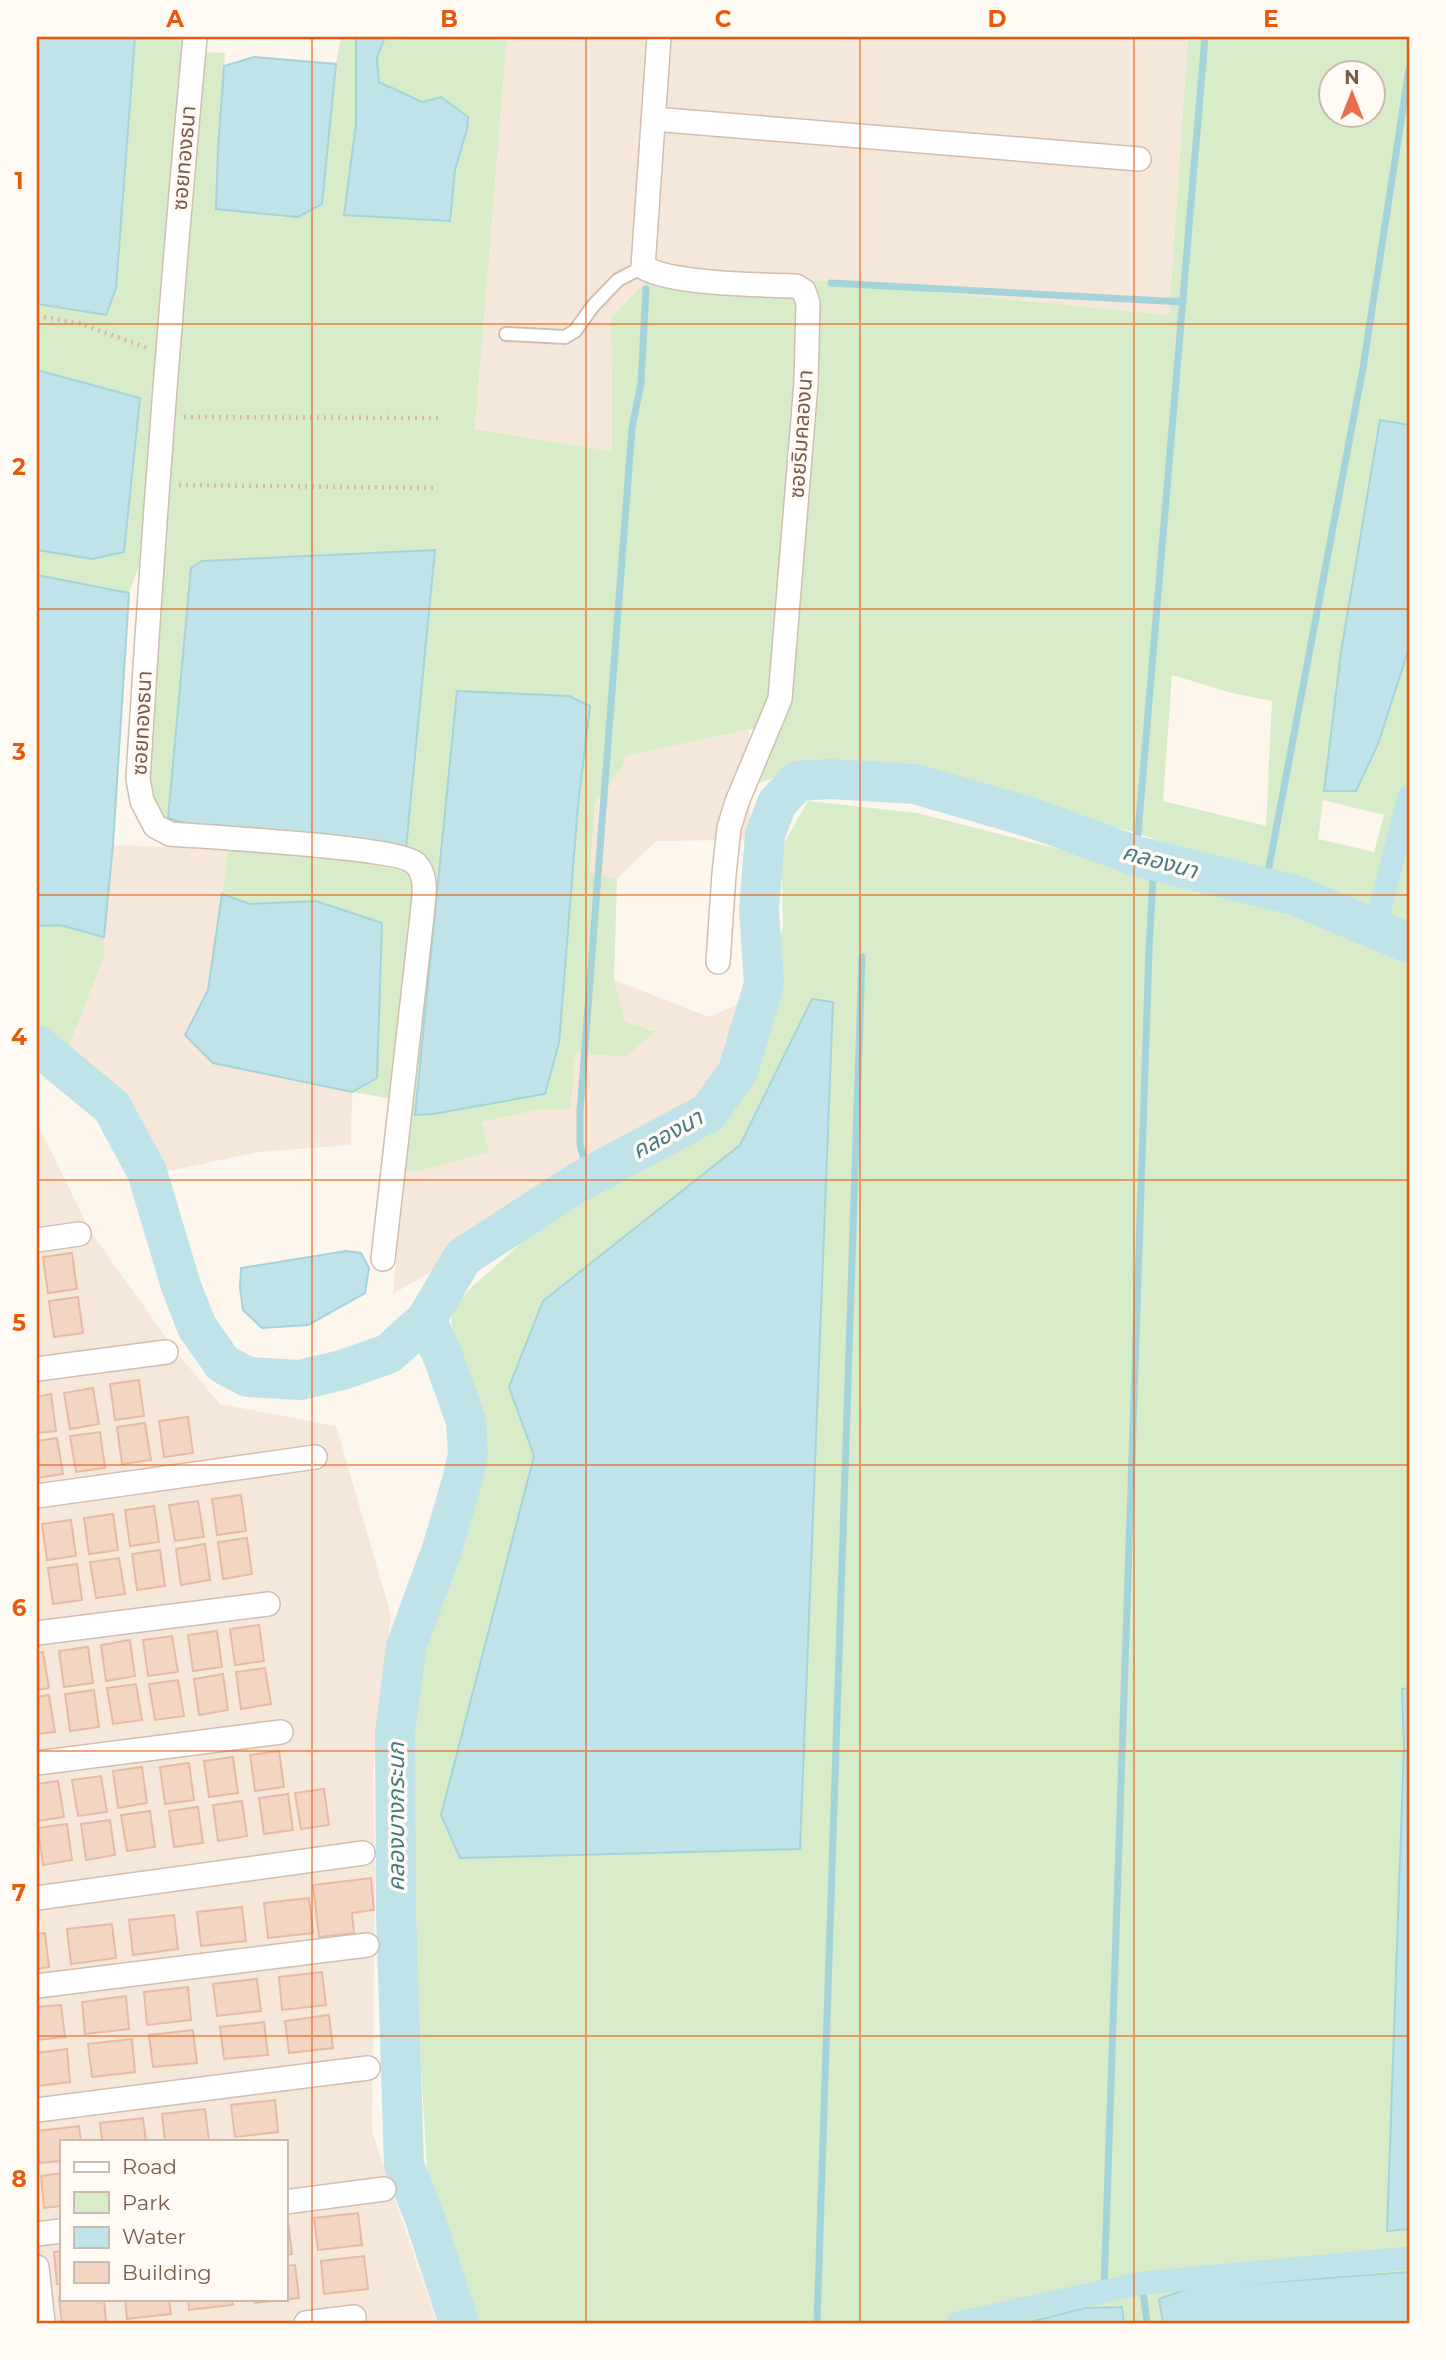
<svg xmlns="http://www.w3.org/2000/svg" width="1446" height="2360" viewBox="0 0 1446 2360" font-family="Montserrat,'Noto Sans Thai',sans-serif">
<rect width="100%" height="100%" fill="#fdf6ec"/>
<path fill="#f5e8da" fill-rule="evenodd" d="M507,37h681l-19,278 -508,-50 -50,53 1,133 -137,-22z
M749,730l1,110 -94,1 -39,38 -27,-5 5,-71 27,-36 2,-11z
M113,845l115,4 -20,141 -23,45 28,28 139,29 -1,53 -93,7 -94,20 -38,-59 -59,-62 37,-94v-20z
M614,980l95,37 36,-16 -19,64 -41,44 -63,39 -66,34 -125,90 -38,22 12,-126 84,-17 -7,-29 61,-13h28l4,-56 50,4 30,-27 -30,-7z
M37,1122l53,109 88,123 42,50 116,22 55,189 -18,158 2,106 -3,252 65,192h-400zM61,2141h224v158h-224z"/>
<path fill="#d8ecc9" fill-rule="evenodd" d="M135,37h50l-46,529 -10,27 -92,-18v-25l55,9 48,-161 -103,-28v-66l68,11 11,-27z
M341,37h15v87l93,97 6,-51 12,-41 -45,-27 -43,-20 -2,-24 8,-21h122l-32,392 137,22 -1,-133 50,-53 508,50 19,-278h221v388l-29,-4 -39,231 -17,138 54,-46 31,-96v283l-272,-98 -244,-65 -70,-3 -38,8 -27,11 8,-30 19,-32 -160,34 -3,11 -27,36 -5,70 27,6 -3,101 11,42 31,9 -31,26 -50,-4 -4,56h-28l-61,13 7,30 -74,20 -29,-9 6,-64 -40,-7 25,-14 5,-155 -66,-22 -66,3 -28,-10 6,-45 120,10 55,12 32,-321 -233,11 -11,7 -23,250 -10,-3 -10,-27 54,-736 23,1 -7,97 104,54 14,-140zM1330,74h42v42h-42zM1172,675l60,18 40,8 -6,125 -103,-25zM568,696l21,10 -11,99zM1323,800l61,15 -10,37 -56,-13z
M808,801l109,12 399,102 93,47v726l-7,1 2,58 -17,483 22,-1v43l-220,16 -30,11 4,24h-39l-2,-16 -37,1 -60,15h-553l-45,-155 -15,-252 -3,-211 46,-177 27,-82 -31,-103 1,-34 21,-23 72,-64 154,-95 61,-83 23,-119 -2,-77zM812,1000l-371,814 93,-358 -25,-69 34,-86 197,-156z
M60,925l44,12v20l-37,94 -30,-21v-104z"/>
<path fill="#bfe3e8" stroke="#a5d3da" stroke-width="2" d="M37,37h98l-19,251 -10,27 -69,-11z
M356,37h29l-8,21 2,24 43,20 19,-5 27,20 -1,12 -12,41 -5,51 -106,-6 12,-91z
M254,57l82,7 -14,140 -24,13 -82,-8 2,-59 6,-84z
M37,370l103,28 -16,154 -32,7 -55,-9z
M1380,420l29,5v223l-31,96 -22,47h-32l17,-139z
M435,550l-29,298 -215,-23 -23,-7 23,-250 11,-7z
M37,575l92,18 -16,252 -9,92 -44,-12 -23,1z
M457,691l112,5 21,10 -12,99 -19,238 -14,51 -112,20 -18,1z
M222,894l28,10 66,-3 66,22 -5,155 -25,14 -139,-29 -28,-28 23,-45z
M812,999l21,3 -33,847 -340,9 -19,-43 93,-359 -25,-69 34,-86 197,-156z
M346,1251l15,2 8,15 -4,25 -57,32 -46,3 -19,-18 -3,-22 1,-20z
M1409,1688v541l-22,2 17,-484 -2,-58z
M1409,2272v51h-246l-4,-24 31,-11z
M1122,2307l2,16h-99l60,-15z"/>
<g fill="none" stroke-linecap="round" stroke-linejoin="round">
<path stroke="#a5d3da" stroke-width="7" d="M831,283l352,19
M1136,856l69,-819
M1265,888l98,-520 46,-299
M589,1177l-9,-32v-33l52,-684 9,-45 5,-94
M1142,2283l5,40
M1104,2291l45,-1341 5,-90
M817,2323l45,-1366"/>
<path stroke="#bfe3e8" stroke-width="23" d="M1375,928l34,-131
M958,2323l184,-40 267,-25"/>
<path stroke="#bfe3e8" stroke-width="40" d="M37,1045l75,62 35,65 34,114 16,41 26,37 25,13 52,3 42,-10 46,-16 38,-34 37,-63 114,-74 131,-70 30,-42 26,-87 -5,-75 6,-74 12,-32 21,-22 32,-2 85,5 117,34 104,38 158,39 115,48
M426,1320l18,39 22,62 2,33 -6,27 -20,68 -36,98 -11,87 1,178 8,253 20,51 35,107"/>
</g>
<path fill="#f3d5c3" stroke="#e6bba3" stroke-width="2" d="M72,1253l5,36 -29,4 -5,-36z
M78,1297l5,36 -29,4 -5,-36z
M139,1380l5,36 -29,4 -5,-36z
M93,1388l6,36 -29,5 -6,-36z
M51,1394l5,37 -19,2v-36z
M188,1417l5,36 -29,4 -5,-36z
M145,1423l6,37 -29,4 -5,-37z
M100,1432l5,36 -29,4 -6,-36z
M57,1438l6,36 -26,4v-37z
M241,1495l5,36 -29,4 -5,-36z
M198,1501l6,36 -29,4 -6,-36z
M154,1506l5,36 -29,4 -5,-36z
M113,1514l5,36 -29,4 -5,-36z
M71,1520l5,36 -29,4 -5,-36z
M247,1538l5,36 -29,5 -5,-37z
M205,1544l5,36 -29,5 -5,-36z
M160,1550l5,36 -28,4 -5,-36z
M119,1558l6,36 -29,4 -6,-36z
M77,1564l5,36 -29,4 -5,-36z
M259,1625l5,36 -29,4 -5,-36z
M217,1631l5,36 -29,4 -5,-36z
M172,1636l6,36 -30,4 -5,-36z
M130,1640l5,36 -29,5 -5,-36z
M88,1647l5,36 -29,4 -5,-36z
M43,1652l6,36 -12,2v-37z
M265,1668l6,36 -30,5 -5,-37z
M223,1674l5,36 -29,5 -5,-36z
M178,1680l6,36 -29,4 -6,-36z
M136,1684l6,36 -29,4 -6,-36z
M94,1690l5,37 -29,4 -5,-37z
M49,1695l6,37 -18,2v-37z
M279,1751l5,36 -29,4 -5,-36z
M233,1757l5,36 -29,4 -5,-36z
M189,1763l5,37 -29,4 -5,-37z
M142,1767l5,36 -29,5 -5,-37z
M101,1776l6,36 -29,4 -6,-36z
M58,1781l6,36 -27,4v-37z
M324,1789l5,36 -28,4 -6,-36z
M288,1794l5,36 -29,4 -5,-36z
M242,1801l5,35 -29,5 -5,-36z
M198,1807l5,36 -29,4 -5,-36z
M150,1811l5,36 -28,4 -6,-36z
M110,1820l5,35 -29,5 -5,-36z
M67,1824l5,36 -29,5 -5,-37z
M371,1878l3,32 -22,3 2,20 -35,4 -6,-52z
M309,1898l4,35 -45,5 -4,-35z
M242,1907l4,34 -45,5 -4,-34z
M174,1915l4,34 -45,6 -4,-35z
M112,1924l4,34 -45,6 -4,-35z
M45,1933l4,34 -12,2v-35z
M322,1972l4,33 -44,5 -3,-33z
M257,1979l4,32 -44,5 -4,-32z
M188,1987l3,33 -44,5 -3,-33z
M126,1996l3,33 -44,5 -3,-32z
M61,2005l4,32 -28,3v-33z
M329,2015l4,33 -44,5 -4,-32z
M264,2022l4,33 -44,4 -4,-32z
M193,2030l4,33 -44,4 -4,-32z
M132,2039l3,33 -43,5 -4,-33z
M67,2049l3,33 -33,4v-33z
M275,2100l3,32 -43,5 -4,-32z
M205,2109l4,32h-44l-3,-27z
M143,2118l3,23h-44l-2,-18z
M79,2126l2,15h-20v20l-22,2 -2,-32z
M61,2173v33l-17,2 -3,-32z
M358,2213l4,32 -44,5 -4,-32z
M285,2222h3l4,32 -7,1z
M61,2251v33h-4l-3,-32z
M364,2256l4,33 -44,5 -3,-33z
M295,2265l4,33 -44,5 -1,-4h31v-33z
M61,2296v3h43l2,24h-44l-3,-26z
M125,2299h44l2,15 -44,5z
M188,2299h44l1,6 -44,5z"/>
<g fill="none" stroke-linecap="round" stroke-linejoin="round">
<g stroke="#d1beb0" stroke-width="16">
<path id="lane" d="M506,334l59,3 10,-6 18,-25 25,-26 25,-13"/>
</g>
<g stroke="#d1beb0" stroke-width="26">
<path id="street" d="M195,37c-23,247 -42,494 -57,742l4,22 13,25 15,8c37,3 230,13 246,30 13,14 7,35 6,52l-39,343
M659,37l-16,230c27,17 118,18 153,19l8,5 4,12 -2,80 -26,316 -43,103 -8,26 -5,46 -6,88
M653,119l486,40
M37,1240l42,-6
M37,1369l129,-17
M37,1496l278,-39
M37,1633l231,-29
M37,1763l244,-31
M37,1898l326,-45
M37,1986l330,-41
M37,2110l331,-42
M285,2202l99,-13
M37,2234l24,-3
M37,2267l6,56
M306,2323l48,-6"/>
</g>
<path stroke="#d9b8a5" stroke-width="4.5" stroke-dasharray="2 5" stroke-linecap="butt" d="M37,316l42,7 68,25
M184,417l256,1
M179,485l259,3"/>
<use href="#lane" stroke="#fff" stroke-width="12"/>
<use href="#street" stroke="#fff" stroke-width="23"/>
</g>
<path fill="none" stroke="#e8590c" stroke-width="2" stroke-opacity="0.55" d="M312,37v2286M586,37v2286M860,37v2286M1134,37v2286M37,324h1372M37,609h1372M37,895h1372M37,1180h1372M37,1465h1372M37,1751h1372M37,2036h1372"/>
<g text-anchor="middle" stroke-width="7" stroke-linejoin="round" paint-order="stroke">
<g font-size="21" fill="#7a5c4d" stroke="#fffaf3">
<text transform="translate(184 158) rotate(-85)" y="7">ซอยทองธนา</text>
<text transform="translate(801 434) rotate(-86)" y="7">ซอยริมคลองนา</text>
<text transform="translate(142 723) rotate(-87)" y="7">ซอยทองธนา</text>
</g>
<g font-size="23" font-style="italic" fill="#437c86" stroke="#fffaf3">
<text transform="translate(1160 861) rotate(15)" y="8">คลองนา</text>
<text transform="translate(667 1134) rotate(-29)" y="8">คลองนา</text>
<text transform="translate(396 1817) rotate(-90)" y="8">คลองบางกระนก</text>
</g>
</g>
<rect width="1446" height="2360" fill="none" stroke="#fffaf3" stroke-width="77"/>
<rect x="60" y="2140" width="228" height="161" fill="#fffaf3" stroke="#cabbb1" stroke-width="2"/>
<rect x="74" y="2162" width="35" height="10" fill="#ffffff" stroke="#cabbb1" stroke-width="2"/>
<text x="122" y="2174" font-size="21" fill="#7a5c4d">Road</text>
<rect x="74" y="2192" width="35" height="21" fill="#d8ecc9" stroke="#cabbb1" stroke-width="2"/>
<text x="122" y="2210" font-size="21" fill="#7a5c4d">Park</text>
<rect x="74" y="2227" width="35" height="21" fill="#bfe3e8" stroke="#cabbb1" stroke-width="2"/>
<text x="122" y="2244" font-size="21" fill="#7a5c4d">Water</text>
<rect x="74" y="2262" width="35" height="21" fill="#f3d5c3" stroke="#cabbb1" stroke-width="2"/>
<text x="122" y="2280" font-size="21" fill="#7a5c4d">Building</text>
<g transform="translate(1352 94)"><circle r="33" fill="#fffaf3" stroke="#cabbb1" stroke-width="2"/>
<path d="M0-5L12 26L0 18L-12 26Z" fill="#e76f51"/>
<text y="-10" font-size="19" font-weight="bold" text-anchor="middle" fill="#7a5c4d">N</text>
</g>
<rect x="38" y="38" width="1370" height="2284" fill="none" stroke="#e8590c" stroke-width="2.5"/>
<g font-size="23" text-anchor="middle" font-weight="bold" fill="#e8590c">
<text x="175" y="27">A</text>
<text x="449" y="27">B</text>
<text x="723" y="27">C</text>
<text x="997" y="27">D</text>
<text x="1271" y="27">E</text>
<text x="19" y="189">1</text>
<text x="19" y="475">2</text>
<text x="19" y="760">3</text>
<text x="19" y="1045">4</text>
<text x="19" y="1331">5</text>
<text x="19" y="1616">6</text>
<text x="19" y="1901">7</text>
<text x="19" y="2187">8</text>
</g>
</svg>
